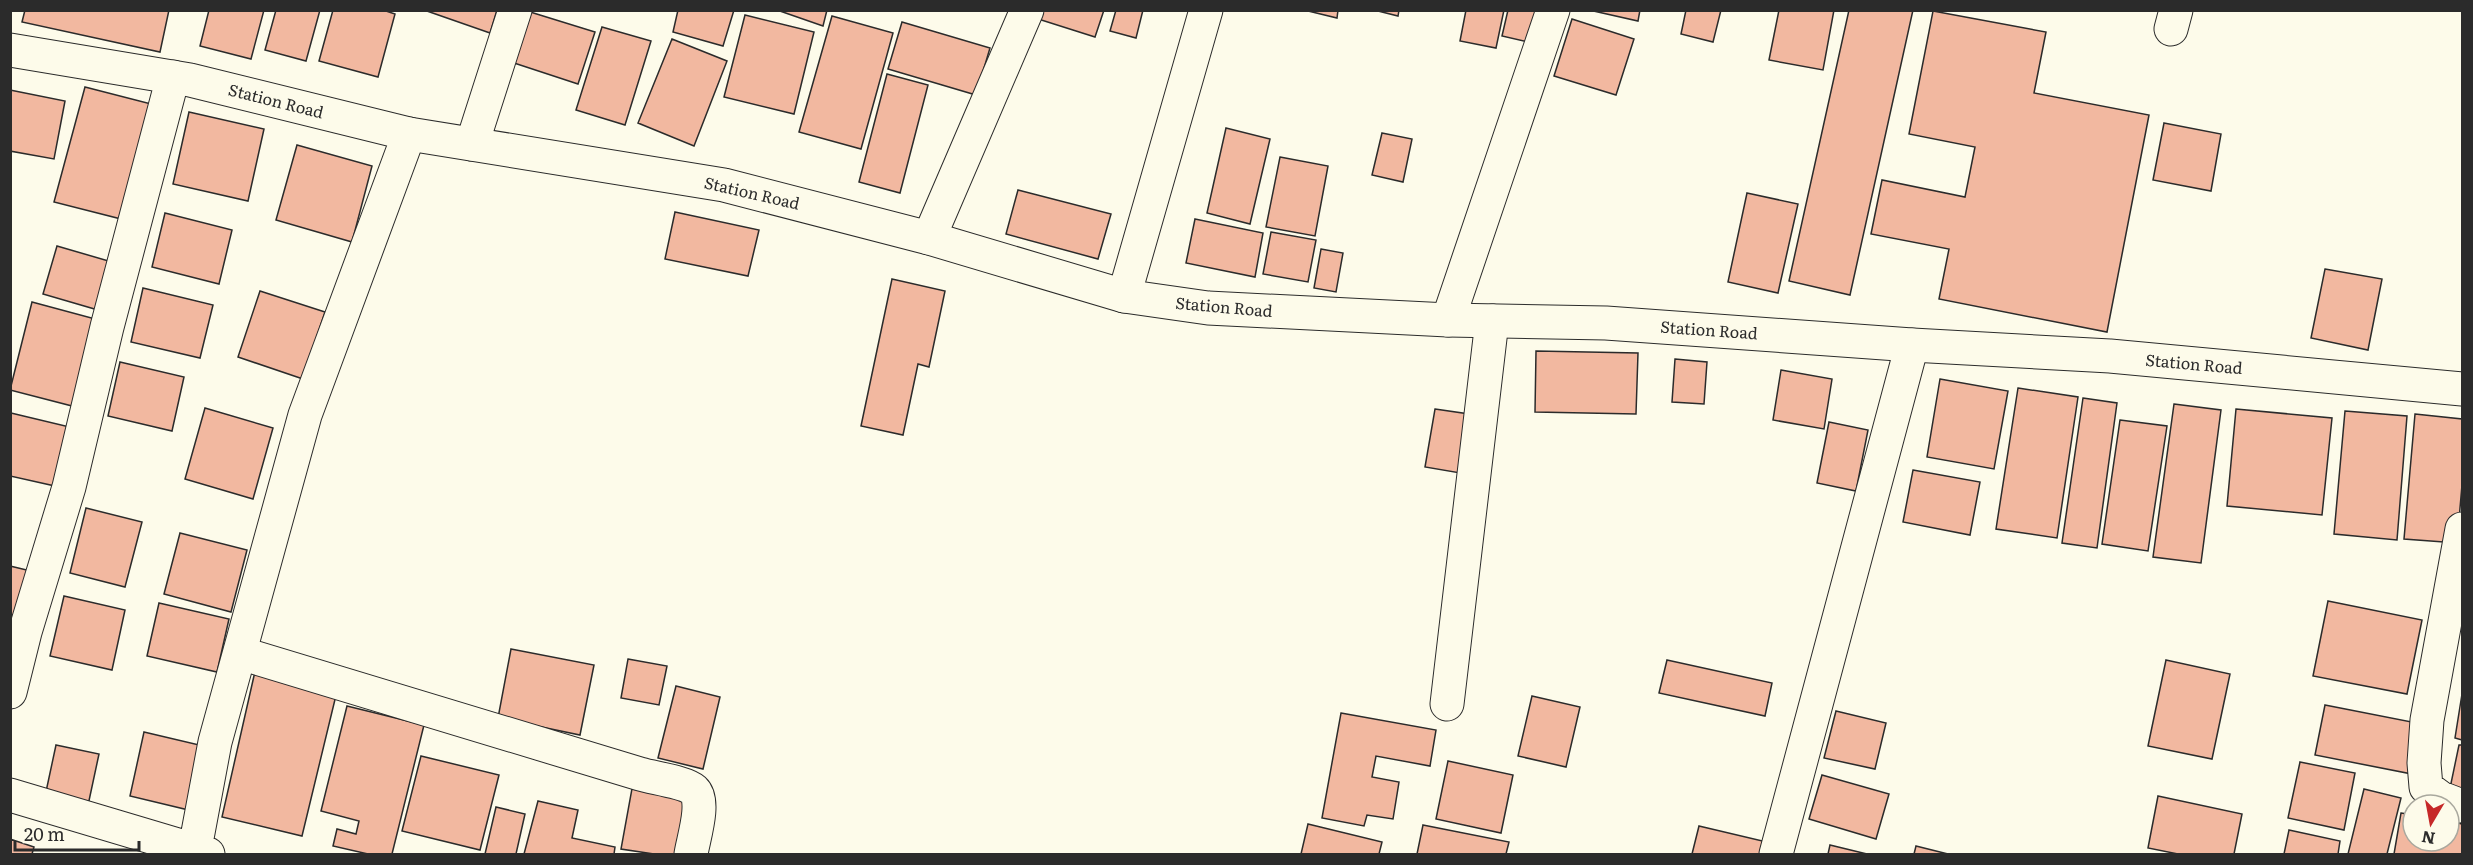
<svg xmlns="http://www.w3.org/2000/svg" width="2473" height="865" viewBox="0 0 2473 865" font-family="Literata,serif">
<rect width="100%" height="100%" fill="#fdfbea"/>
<path fill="#f2b8a0" stroke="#2b2b2b" stroke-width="1.5" d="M25,10h144l-9,42 -138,-30z
M209,10h55l-13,49 -51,-13z
M276,10h44l-14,51 -41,-11z
M333,10h50l12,4 -17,63 -59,-16z
M424,10h73l-7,23z
M678,10h56l-11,36 -50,-14z
M777,10h50l-4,16z
M1037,10h67l-9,27 -60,-19z
M1116,10h27l-7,28 -26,-7z
M1304,10h34l-1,8z
M1374,10h25l-1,6z
M1466,10h38l-8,38 -36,-7z
M1508,10h37l-8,34 -35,-8z
M1589,10h51l-2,11z
M1686,10h35l-8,32 -32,-8z
M1779,10h55l-11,60 -54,-10z
M1849,10h64l-63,285 -61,-14z
M527,11l68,21 -17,52 -67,-22z
M1933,11l113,21 -12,61 115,22 -42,217 -168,-33 10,-50 -78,-15 11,-54 83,17 10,-50 -66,-13z
M745,15l69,17 -20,82 -70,-17z
M832,16l61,17 -32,116 -62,-17z
M1572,19l62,20 -18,56 -62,-19z
M902,22l88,26 -14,47 -88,-26z
M602,27l49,14 -26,84 -49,-15z
M672,39l55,22 -33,85 -56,-23z
M887,74l41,11 -28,108 -41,-11z
M85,87l74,19 -30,115 -75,-19z
M10,90l55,11 -11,58 -44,-8z
M189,112l75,17 -16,72 -75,-17z
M2164,123l57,11 -10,57 -58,-11z
M1226,128l44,11 -20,85 -43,-11z
M1382,133l30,6 -9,43 -31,-7z
M297,145l75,21 -20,76 -76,-22z
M1280,157l48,9 -13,70 -49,-9z
M1018,190l93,24 -13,45 -92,-25z
M1747,193l51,11 -20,89 -50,-11z
M675,212l84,18 -11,46 -83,-17z
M165,213l67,17 -13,54 -67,-17z
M1195,219l68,14 -8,44 -69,-14z
M1271,232l45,8 -8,42 -45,-8z
M57,246l55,16 -14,48 -55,-16z
M1321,249l22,4 -7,39 -22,-4z
M2325,269l57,10 -14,71 -57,-12z
M892,279l53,12 -16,76 -11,-3 -15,71 -42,-9z
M143,288l70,17 -13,53 -69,-16z
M260,291l65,21 -22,67 -65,-22z
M32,302l67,18 -23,87 -66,-17z
M1536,351l102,2 -2,61 -101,-2z
M1675,359l32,3 -3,42 -32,-2z
M120,362l64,15 -12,54 -64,-15z
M1781,370l51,9 -8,50 -51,-9z
M1940,379l68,12 -14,78 -67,-12z
M2018,388l60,9 -21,141 -61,-9z
M2083,398l34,5 -20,145 -35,-5z
M2174,404l47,6 -20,153 -48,-6z
M205,408l68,20 -20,71 -68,-20z
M1435,409l41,6 -10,59 -41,-7z
M2236,409l96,9 -10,97 -95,-9z
M2345,411l62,5 -10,124 -63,-6z
M11,413l67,16 -14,59 -54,-12z
M2415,414l47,5v66l-5,58 -53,-4z
M2120,420l47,6 -19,125 -46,-7z
M1829,422l39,8 -12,61 -39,-8z
M1913,470l67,12 -10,53 -67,-13z
M86,508l56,14 -17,65 -55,-14z
M180,533l67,17 -16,62 -67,-18z
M10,566l25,6 -25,55z
M64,596l61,14 -13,60 -62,-14z
M2328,601l94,19 -15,74 -94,-18z
M159,603l70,16 -12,53 -70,-16z
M511,649l83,16 -14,70 -82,-17z
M628,659l39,7 -8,39 -38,-7z
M1667,660l105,23 -7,33 -106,-23z
M2166,660l64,14 -18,85 -64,-13z
M256,667l82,20 -36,149 -80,-19z
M676,686l44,11 -17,72 -45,-11z
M2462,694v46l-7,-2z
M1532,696l48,11 -14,60 -48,-11z
M2325,705l97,19 -10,50 -97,-19z
M347,706l77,19 -32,129h-24l-35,-8 4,-17 19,5 3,-13 -38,-10z
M1836,711l50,12 -11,46 -51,-11z
M1341,713l95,17 -6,36 -54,-10 -4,21 27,5 -6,37 -26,-4 -3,11 -42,-8z
M144,732l68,16 -15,64 -67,-16z
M56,745l43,9 -12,56 -43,-9z
M2459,745h3v51l-13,-3z
M421,756l78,19 -19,75 -78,-19z
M1448,761l65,14 -12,58 -65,-14z
M2300,762l55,11 -11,57 -56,-12z
M1822,775l67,19 -13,45 -67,-20z
M633,783l57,10 -11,61h-25l-33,-5z
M2364,789l37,9 -14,56h-39z
M2158,796l84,18 -8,40h-56l-30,-6z
M538,801l40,9 -6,28 43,9 -1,7h-90z
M496,807l29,7 -9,40h-31z
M2401,813l12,2v26h36v-20l13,3v30h-68z
M1308,824l74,18 -3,12h-78z
M1423,825l86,17 -3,12h-89z
M1699,826l72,17 -3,11h-76z
M2289,830l51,11 -2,13h-54z
M10,839l24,8 -2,7h-22z
M1830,845l37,9h-39z
M1916,846l32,8h-34z"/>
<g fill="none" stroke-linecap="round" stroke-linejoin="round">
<g stroke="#2b2b2b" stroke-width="35">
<path id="minor" d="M2171,29l5,-19
M472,144l43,-134
M929,238l98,-228
M1124,296l82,-286
M1448,320l105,-310
M2462,529l-35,191 -3,43 2,24 15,11 21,8
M240,653l400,121c13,4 45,8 54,16 12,11 -1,50 -3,64
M10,692l15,-60 44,-145 38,-160 66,-250
M1447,704l45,-383
M10,795l198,59
M194,854l21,-112 90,-327 104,-281
M1776,854l136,-509"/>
</g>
<g stroke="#2b2b2b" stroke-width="35">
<path id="major" d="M10,50l180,30 219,54 315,51 205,53 195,58 84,12 240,12 158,3 306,22 198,11 352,33"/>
</g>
<use href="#minor" stroke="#fdfbea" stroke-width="33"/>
<use href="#major" stroke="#fdfbea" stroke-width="33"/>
</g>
<g text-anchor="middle" stroke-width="4.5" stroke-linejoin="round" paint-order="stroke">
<g font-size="16" fill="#2b2b2b" stroke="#fdfbea">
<text transform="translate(276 101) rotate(14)" y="6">Station Road</text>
<text transform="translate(752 193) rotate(13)" y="6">Station Road</text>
<text transform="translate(1224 307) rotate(5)" y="6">Station Road</text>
<text transform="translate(1709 330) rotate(4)" y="6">Station Road</text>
<text transform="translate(2194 364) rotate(5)" y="6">Station Road</text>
</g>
</g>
<rect width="2473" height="865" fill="none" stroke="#2b2b2b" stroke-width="24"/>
<g transform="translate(2431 823) rotate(190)"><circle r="28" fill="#fdfbea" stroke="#a9a89e" stroke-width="1.5"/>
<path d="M0-4.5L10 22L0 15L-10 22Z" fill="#c62828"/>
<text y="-9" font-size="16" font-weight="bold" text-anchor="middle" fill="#2b2b2b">N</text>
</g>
<path d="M15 841v9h124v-9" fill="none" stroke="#2b2b2b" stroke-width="3"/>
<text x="24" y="841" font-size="18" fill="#2b2b2b" stroke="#fdfbea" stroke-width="4.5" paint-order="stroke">20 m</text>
</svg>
